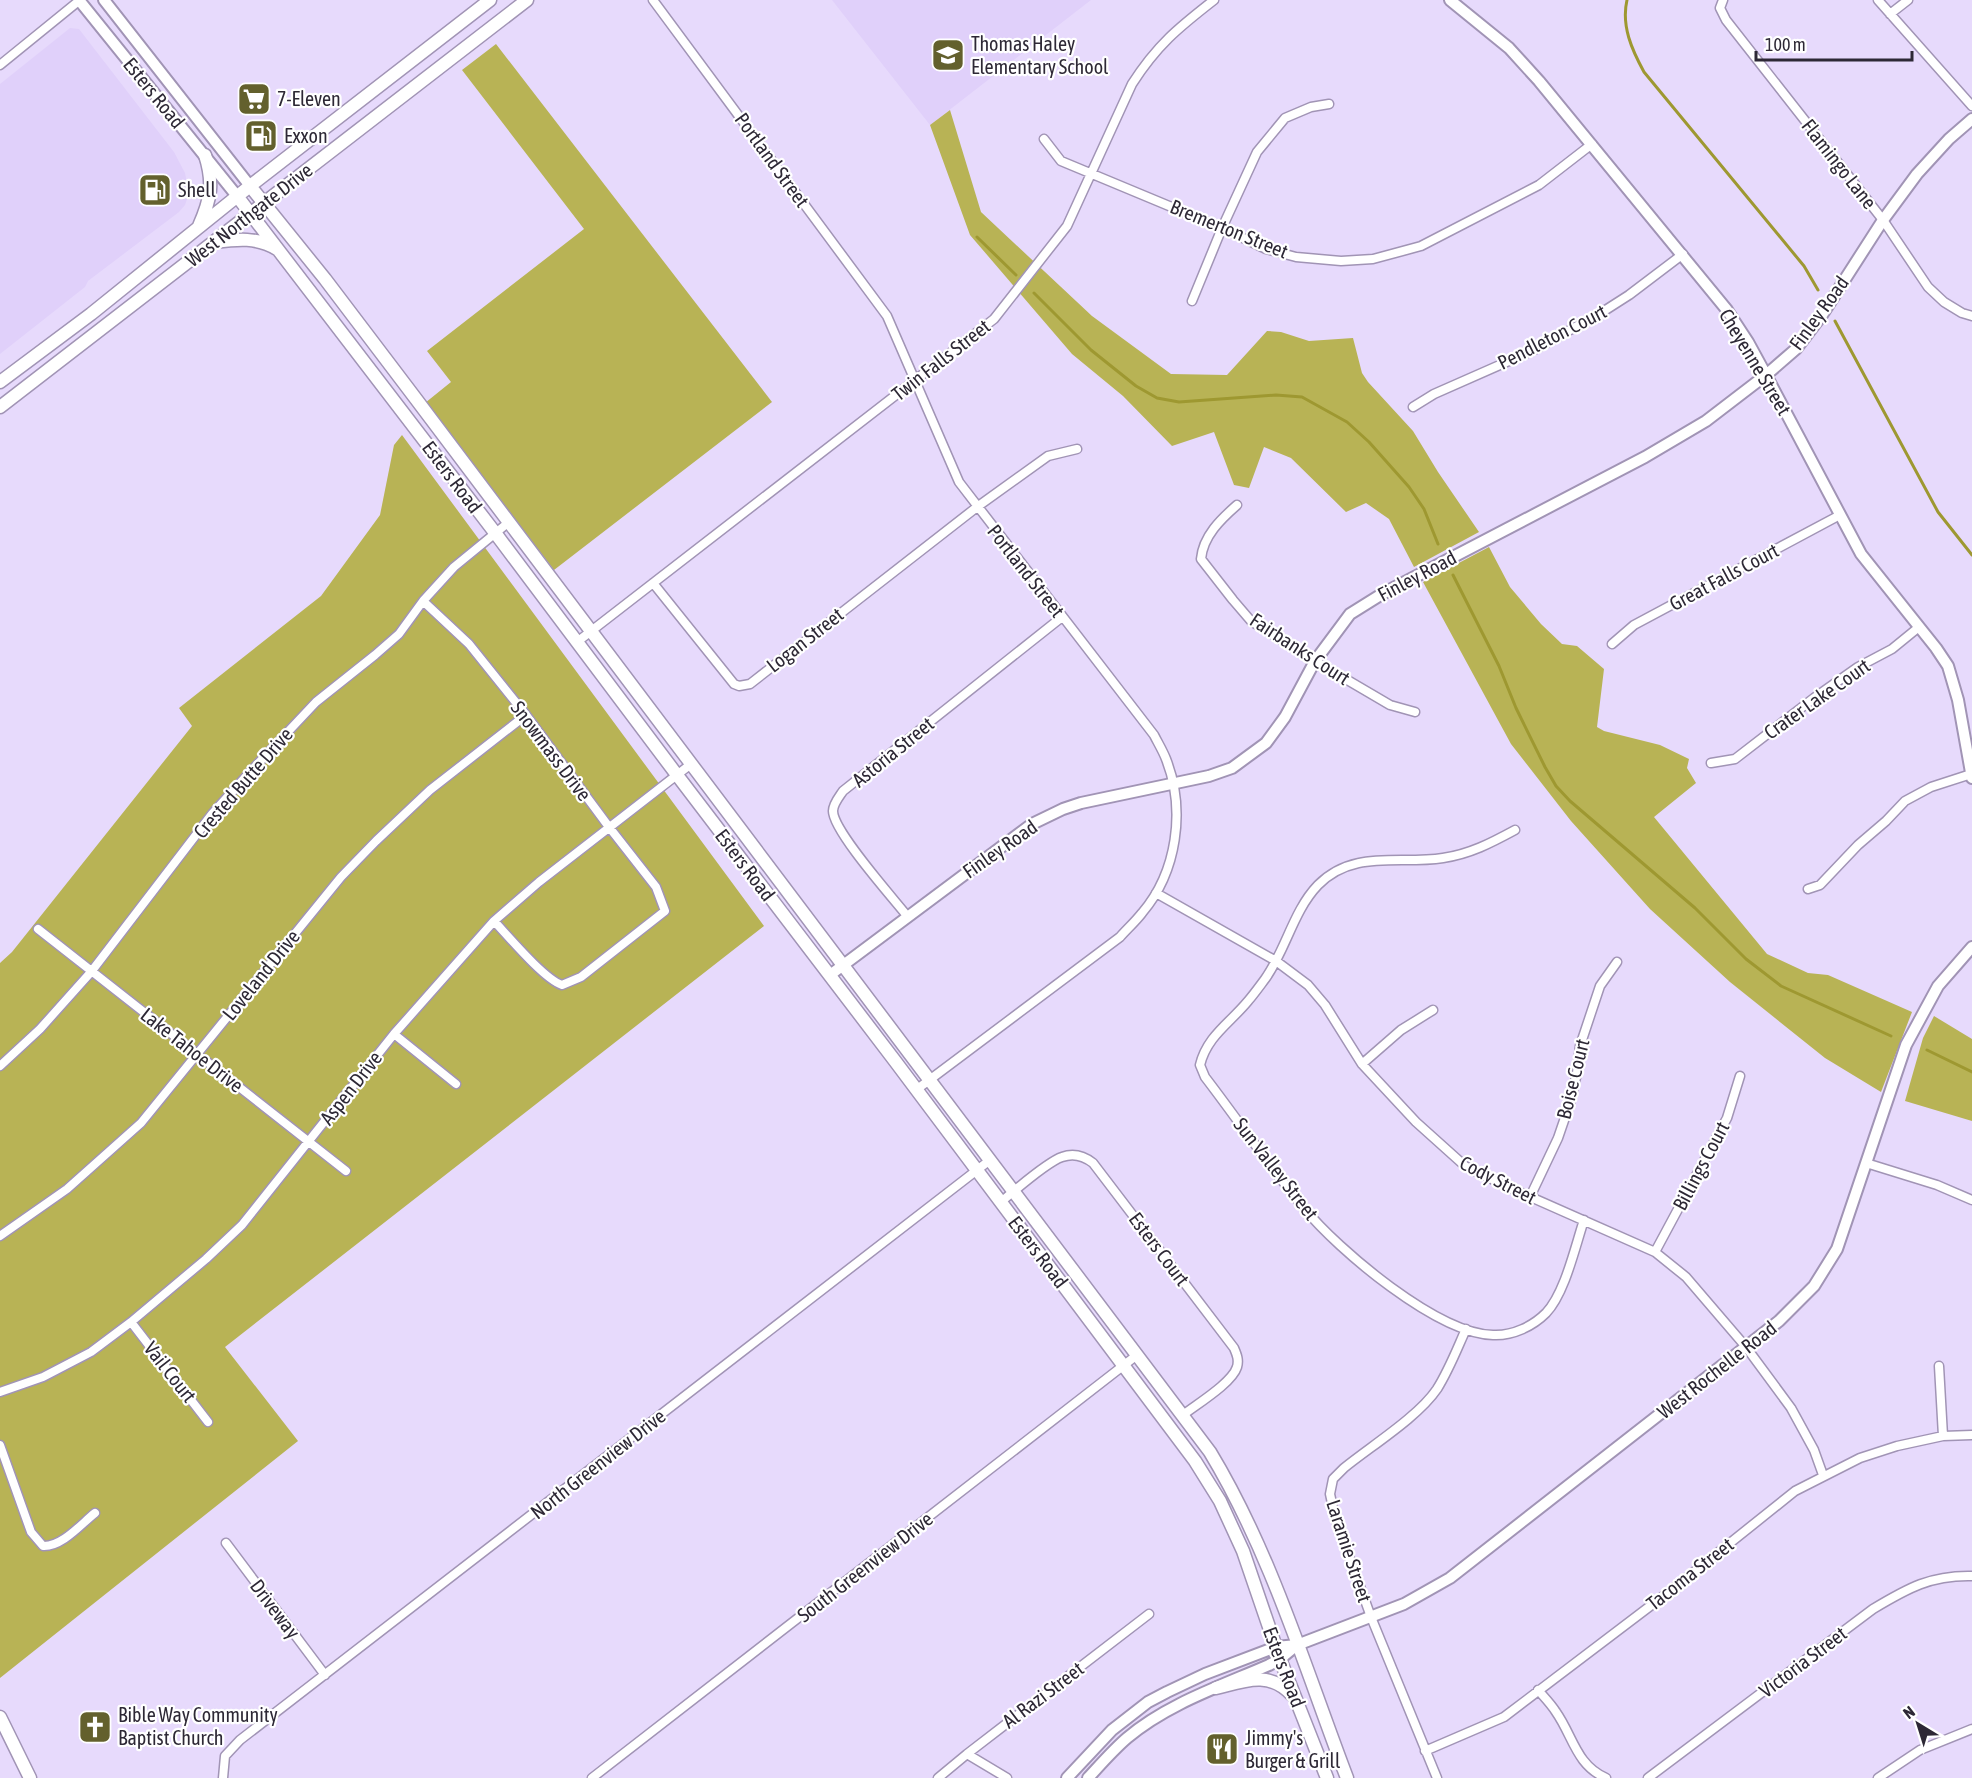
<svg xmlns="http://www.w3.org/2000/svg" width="1972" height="1778" viewBox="0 0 1972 1778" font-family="'Asap Condensed',sans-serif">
<rect width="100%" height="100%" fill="#e7dafc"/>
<path fill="#e0d0fa" d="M832,0h259l-161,125z
M70,28l9,1 95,123 11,21 4,20 -4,12 -6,7 -91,69 -3,6 -85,67v-270z"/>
<path fill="#b8b355" d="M496,44l276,358 -218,168 -129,-167 26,-21 -24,-31 157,-122 -122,-159z
M950,110l31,102 111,104 79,58 56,1 40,-44 14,1 28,9 44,-3 9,35 6,9 45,49 25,41 41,60 -65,35 -25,-48 -23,-16 -20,9 -55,-54 -27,-11 -15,41 -15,-3 -20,-53 -42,14 -49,-50 -51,-42 -102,-119 -40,-110z
M402,435l362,491 -539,421 73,94 -298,237v-715l12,-11 180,-226 -13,-18 142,-112 59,-81 14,-70z
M1489,547l21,40 31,37 21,20 15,2 27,23 -7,58 7,4 56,14 29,14 -2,9 9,15 -42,34 113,137 41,19 20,2 84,37 -31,80 -56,-34 -95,-76 -80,-73 -79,-88 -60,-77 -88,-162z
M1934,1016l38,23v82l-67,-20 18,-63z"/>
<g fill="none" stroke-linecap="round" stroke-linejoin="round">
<path stroke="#9e9831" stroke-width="3" d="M1627,0c-6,26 5,50 17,72l160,194 14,24
M977,237l39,38
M1034,293l57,57 45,36 21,12 22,4 97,-7 26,2 45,25 22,20 40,45 15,22 14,35
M1835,321l103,191 34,43
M1453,575l46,91 17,42 29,59 11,19 14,15 125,107 51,51 35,27 110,50
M1927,1050l45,22"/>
<g stroke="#a194b5" stroke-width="11">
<path id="minor" d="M653,0l234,316 72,166 195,253c4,8 9,16 12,24 20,51 11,113 -24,154 -7,9 -15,16 -22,24l-204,153
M1723,0l-3,8 6,12 157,200 45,67 16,15 18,11 10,3
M1878,0l94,106
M1890,14l18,-14
M0,65l80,-65
M1044,139l17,22 161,67 44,21 30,8 45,4 32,-2 48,-13 118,-61 53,-41
M1192,301l30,-73 35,-76 28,-34 26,-11 18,-3
M1413,407l21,-13 102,-45 68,-38 25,-16 54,-41
M1237,505c-16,14 -34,31 -36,54l32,41 18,21 64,40 75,44 25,7
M653,583l81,101 5,2 11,-2 227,-177 71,-51 29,-7
M423,601l46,43 57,71 83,112 47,60 9,24 -84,66 -19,8c-18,-6 -53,-48 -68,-64
M577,642l417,-323 73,-93 65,-142c25,-39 46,-56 82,-84
M1612,644l22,-19 206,-110
M1711,763l24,-4 79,-61 44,-31 34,-18 27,-22
M1515,830c-24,13 -45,24 -72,28 -44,7 -89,-9 -125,27 -25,26 -32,65 -53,94 -6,8 -11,15 -17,22 -18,22 -41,35 -48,64l5,12c33,43 64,89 99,131 34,42 134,126 189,127 20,1 40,-9 53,-22 19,-20 29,-66 38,-93
M1808,889l12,-4 38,-40 28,-24 19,-20 26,-14 40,-13
M1156,893l120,68 32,24 17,20 37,59 54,58 49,44 43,21 147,65 31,25 60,70 45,61 23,42 9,25
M908,917c-15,-19 -75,-86 -75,-106 0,-7 6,-14 10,-20l219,-174
M38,929l308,242
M394,1034l62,50
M1362,1064l39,-34 32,-20
M0,1066l40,-37 51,-57 121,-158 39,-43 65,-69 59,-47 24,-21 24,-33 31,-34 55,-45
M1866,1163l71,22 35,15
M1530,1197l28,-59 12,-35 7,-30 3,-27 20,-60 17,-24
M1001,1202c13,-11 46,-40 61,-45 11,-4 22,-1 31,6l141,185c3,7 5,12 3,19 -5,16 -40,37 -54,48
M0,1236l67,-47 74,-66 200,-246 35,-36 54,-51 96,-75
M1655,1252l72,-134 13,-42
M131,1322l77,100
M1939,1366l4,70
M0,1392l43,-15 48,-25 40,-30 75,-63 36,-34 152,-191 100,-113 45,-39 152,-118
M0,1445l31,87 12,14c19,1 38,-22 52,-33
M226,1543l99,132
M1538,1690c6,7 13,14 18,22 17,24 20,53 50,66
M1425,1751l79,-34 166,-126 125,-100 65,-33 37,-12 46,-10 29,-1
M967,1754l40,24
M223,1778l2,-22 15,-16 750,-580
M592,1778l545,-423
M938,1778l29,-24 182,-140
M1437,1778l-66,-161 -36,-100 -5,-23 3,-15 11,-11c27,-22 74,-51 93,-79 12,-19 20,-40 29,-60
M1648,1778l225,-169c35,-21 58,-34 99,-33
M1878,1778l42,-28 52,-21"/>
</g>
<g stroke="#a194b5" stroke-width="14">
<path id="tertiary" d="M79,0l158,196
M104,0l146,186
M1450,0l59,48 30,33 188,229 21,32 18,33 95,179 75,94 12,18 10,34 14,78
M830,975l202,-151 31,-15 18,-6 128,-27 23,-8 34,-25 19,-26 30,-56 35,-47 32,-20 263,-137 61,-36 60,-46 30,-26 26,-34 61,-95 34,-46 32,-35 23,-20
M1067,1778l45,-48 36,-28 19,-10 38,-18 71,-27 21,-2 107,-41 46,-26 329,-257 35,-35 23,-37 69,-204 32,-59 34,-39
M1088,1778c13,-14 25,-28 39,-40 40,-34 94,-52 142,-73l11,-6 17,-14"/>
</g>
<g stroke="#a194b5" stroke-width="15">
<path id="secondary" d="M250,186l75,93 91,120 794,1053c61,101 95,216 137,326
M237,196l259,338 181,241 218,286 300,400 25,40 23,50 37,108 47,119
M199,226c12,-27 15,-43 6,-71
M215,242c23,-3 42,-5 62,7
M0,382l91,-68 159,-128 240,-186
M0,407l527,-407
M1216,1688c28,-7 53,-18 76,7
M0,1717l30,61"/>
</g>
<use href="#minor" stroke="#fff" stroke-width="8"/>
<use href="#tertiary" stroke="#fff" stroke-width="10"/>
<use href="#secondary" stroke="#fff" stroke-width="12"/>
</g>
<defs>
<g id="school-square" transform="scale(1.725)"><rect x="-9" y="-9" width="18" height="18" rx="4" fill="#63602d" stroke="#fff"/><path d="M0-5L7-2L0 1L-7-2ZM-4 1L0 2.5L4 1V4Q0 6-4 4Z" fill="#fff"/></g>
<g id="supermarket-square" transform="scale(1.725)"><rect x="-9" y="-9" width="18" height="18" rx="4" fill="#63602d" stroke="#fff"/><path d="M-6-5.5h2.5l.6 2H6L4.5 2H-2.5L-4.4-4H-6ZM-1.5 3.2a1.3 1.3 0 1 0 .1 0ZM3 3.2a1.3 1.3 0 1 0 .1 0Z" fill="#fff"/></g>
<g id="fuel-square" transform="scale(1.725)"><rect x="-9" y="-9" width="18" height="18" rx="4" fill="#63602d" stroke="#fff"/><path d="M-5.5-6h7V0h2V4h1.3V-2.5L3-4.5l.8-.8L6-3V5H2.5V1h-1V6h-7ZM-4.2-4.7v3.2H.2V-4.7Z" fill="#fff"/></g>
<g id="church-square" transform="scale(1.725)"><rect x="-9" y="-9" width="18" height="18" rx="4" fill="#63602d" stroke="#fff"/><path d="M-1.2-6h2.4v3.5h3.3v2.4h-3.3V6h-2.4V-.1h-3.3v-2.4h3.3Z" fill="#fff"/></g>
<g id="restaurant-square" transform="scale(1.725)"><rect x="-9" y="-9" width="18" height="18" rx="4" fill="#63602d" stroke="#fff"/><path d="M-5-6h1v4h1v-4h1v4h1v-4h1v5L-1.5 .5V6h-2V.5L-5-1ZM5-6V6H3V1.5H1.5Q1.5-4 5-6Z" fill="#fff"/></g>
</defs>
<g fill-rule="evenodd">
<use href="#school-square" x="948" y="55"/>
<use href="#supermarket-square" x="254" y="99"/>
<use href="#fuel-square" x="261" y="136"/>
<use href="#fuel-square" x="155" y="190"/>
<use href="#church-square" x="95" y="1727"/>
<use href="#restaurant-square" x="1222" y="1749"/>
</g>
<g text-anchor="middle" stroke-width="4.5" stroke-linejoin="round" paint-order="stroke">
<g font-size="20" fill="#2d2835" stroke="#fff" text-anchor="start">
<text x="971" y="51">Thomas Haley<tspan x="971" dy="23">Elementary School</tspan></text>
<text x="277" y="106">7-Eleven</text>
<text x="284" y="143">Exxon</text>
<text x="178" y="197">Shell</text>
<text x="118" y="1722">Bible Way Community<tspan x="118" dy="23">Baptist Church</tspan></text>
<text x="1245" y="1745">Jimmy's<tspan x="1245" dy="23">Burger &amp; Grill</tspan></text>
</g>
<g font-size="20" fill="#2d2835" stroke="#fff">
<text transform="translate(154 93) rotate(51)" y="7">Esters Road</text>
<text transform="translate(772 160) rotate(54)" y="7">Portland Street</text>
<text transform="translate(1839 164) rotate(52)" y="7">Flamingo Lane</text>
<text transform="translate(249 215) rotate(-38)" y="7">West Northgate Drive</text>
<text transform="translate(1229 229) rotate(22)" y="7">Bremerton Street</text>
<text transform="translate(1819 313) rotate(-54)" y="7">Finley Road</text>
<text transform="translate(1552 337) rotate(-27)" y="7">Pendleton Court</text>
<text transform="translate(941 360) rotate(-38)" y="7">Twin Falls Street</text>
<text transform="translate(1755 362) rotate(59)" y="7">Cheyenne Street</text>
<text transform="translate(452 477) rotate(53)" y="7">Esters Road</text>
<text transform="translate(1026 571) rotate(52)" y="7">Portland Street</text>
<text transform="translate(1417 576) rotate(-28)" y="7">Finley Road</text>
<text transform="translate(1724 577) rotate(-28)" y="7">Great Falls Court</text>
<text transform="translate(805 640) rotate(-38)" y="7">Logan Street</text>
<text transform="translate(1300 649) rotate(33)" y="7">Fairbanks Court</text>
<text transform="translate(1817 699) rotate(-35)" y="7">Crater Lake Court</text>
<text transform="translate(551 751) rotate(53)" y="7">Snowmass Drive</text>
<text transform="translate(893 752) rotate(-39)" y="7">Astoria Street</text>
<text transform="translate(243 783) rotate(-49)" y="7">Crested Butte Drive</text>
<text transform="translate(1000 849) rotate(-35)" y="7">Finley Road</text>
<text transform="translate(745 865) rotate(53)" y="7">Esters Road</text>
<text transform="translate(261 975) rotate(-51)" y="7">Loveland Drive</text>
<text transform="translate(192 1050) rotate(38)" y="7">Lake Tahoe Drive</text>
<text transform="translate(1573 1079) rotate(-76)" y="7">Boise Court</text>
<text transform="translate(351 1088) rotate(-52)" y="7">Aspen Drive</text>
<text transform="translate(1701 1166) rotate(-62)" y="7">Billings Court</text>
<text transform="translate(1276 1169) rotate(52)" y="7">Sun Valley Street</text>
<text transform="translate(1498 1180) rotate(27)" y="7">Cody Street</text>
<text transform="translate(1159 1249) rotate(53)" y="7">Esters Court</text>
<text transform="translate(1038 1252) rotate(53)" y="7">Esters Road</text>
<text transform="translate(1717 1370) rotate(-38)" y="7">West Rochelle Road</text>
<text transform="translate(170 1372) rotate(52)" y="7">Vail Court</text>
<text transform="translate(598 1464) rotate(-38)" y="7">North Greenview Drive</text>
<text transform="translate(1349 1551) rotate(72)" y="7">Laramie Street</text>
<text transform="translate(865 1567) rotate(-38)" y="7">South Greenview Drive</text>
<text transform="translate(1690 1574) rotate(-38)" y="7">Tacoma Street</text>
<text transform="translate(275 1609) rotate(53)" y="7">Driveway</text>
<text transform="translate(1803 1662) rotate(-37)" y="7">Victoria Street</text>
<text transform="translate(1284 1667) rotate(69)" y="7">Esters Road</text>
<text transform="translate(1043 1695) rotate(-37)" y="7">Al Razi Street</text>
</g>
</g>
<g transform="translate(1918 1724) rotate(322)" stroke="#ffffff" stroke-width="4.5" paint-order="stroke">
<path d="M0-4.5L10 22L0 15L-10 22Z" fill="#2d2835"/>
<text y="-9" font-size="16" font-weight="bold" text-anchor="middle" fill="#2d2835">N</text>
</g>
<path d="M1756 51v9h156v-9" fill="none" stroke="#2d2835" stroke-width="3"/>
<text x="1765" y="51" font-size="18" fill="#2d2835" stroke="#ffffff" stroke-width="4.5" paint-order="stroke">100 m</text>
</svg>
